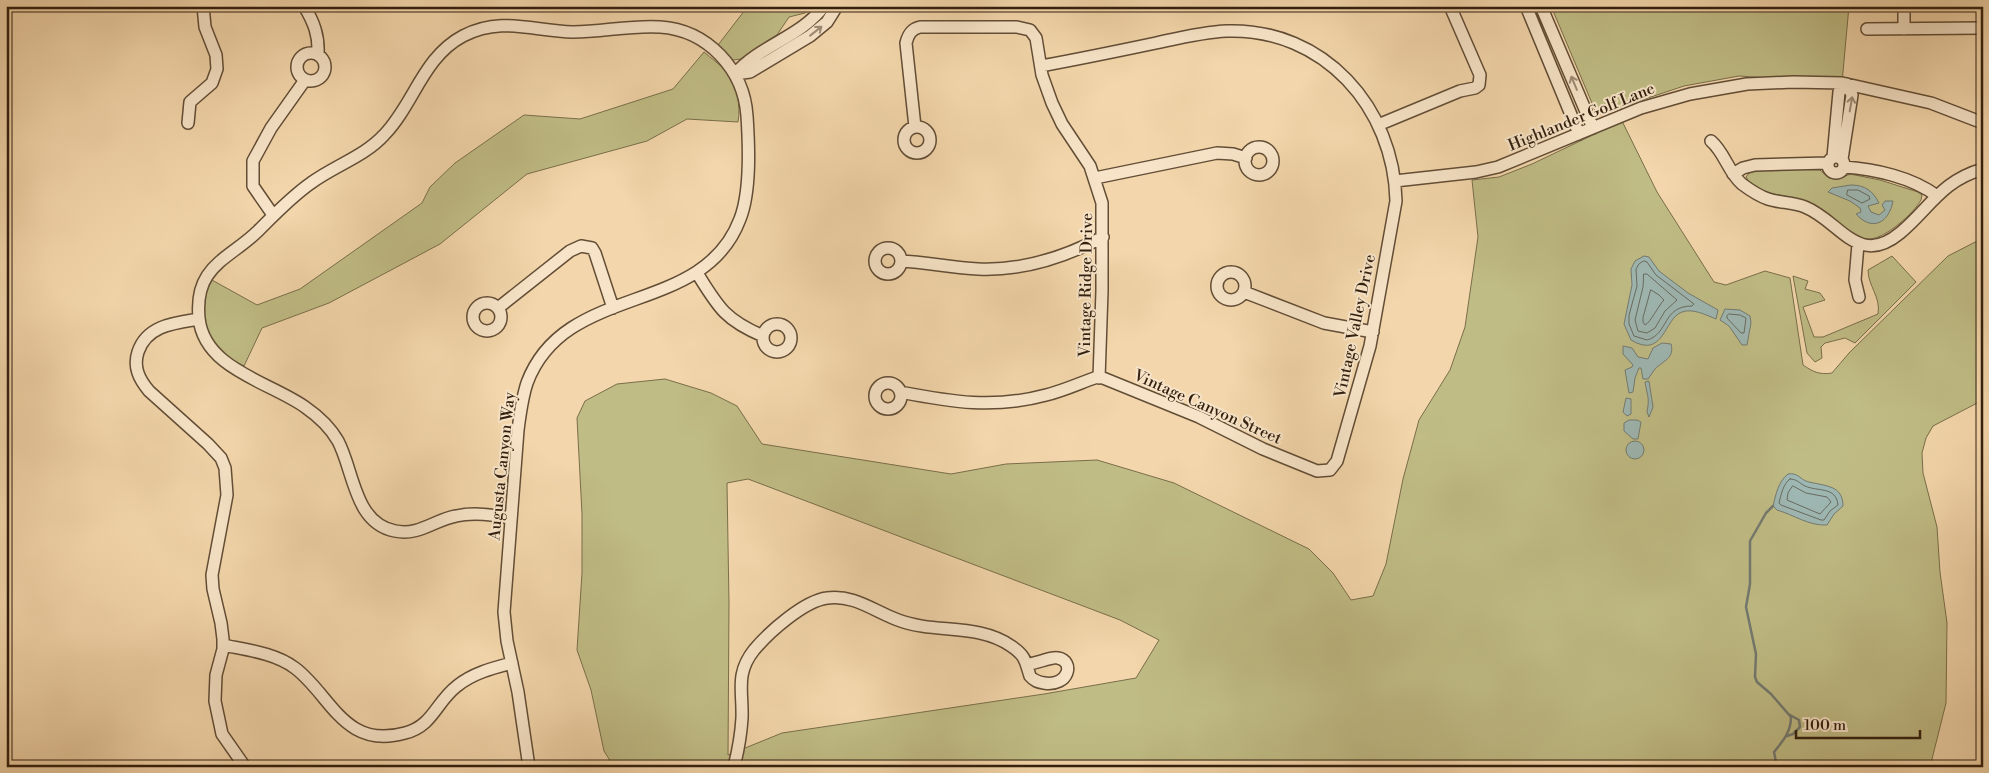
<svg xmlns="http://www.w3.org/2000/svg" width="1989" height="773" viewBox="0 0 1989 773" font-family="'Libre Bodoni',serif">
<rect width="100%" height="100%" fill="#f3d6ab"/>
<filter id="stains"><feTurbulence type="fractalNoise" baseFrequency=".004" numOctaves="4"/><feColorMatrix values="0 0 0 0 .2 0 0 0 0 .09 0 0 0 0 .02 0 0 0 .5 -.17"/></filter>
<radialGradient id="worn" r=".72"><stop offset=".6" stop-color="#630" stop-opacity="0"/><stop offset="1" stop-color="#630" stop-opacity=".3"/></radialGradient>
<path fill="#c0bc85" stroke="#796e4a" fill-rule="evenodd" d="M748,6h68l-11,7 -16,4 -12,18 -36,24 -8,1 -15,-15z
M1551,6h298l-7,77 -103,-7 -55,10 -87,29z
M704,52c7,6 15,12 21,18 12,14 16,36 13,52l-51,-3 -40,22 -120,33 -87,70 -111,59 -67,25 -18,38 -21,-11 -17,-20 -4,-16 1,-22 9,-17 45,25 43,-16 122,-86 8,-16 25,-24 69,-48 56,4 93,-30z
M1622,121l35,71 57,90 12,3 39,-14 25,7 13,87c10,7 17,10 29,8l17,-20 99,-97 35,-18v162l-50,26 -7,12 -4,15 1,20 14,54 3,45 7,51 -1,80 -16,64h-556l-9,-4 -22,4h-729l-10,-16 -13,-61 -14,-40 5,-77v-59l-5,-96 8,-17 32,-17 48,-5 46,14 26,13 25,38 189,30 55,-10 91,-4 77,23 135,66 24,24 18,27 22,-4 13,-32 17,-85 16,-59 31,-50 15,-43 13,-90 -6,-57 27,-3 33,-13zM748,479l372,141 39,20 -23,38 -92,16 -262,39 -54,22 1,-151 -2,-121z
M1796,169l24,1 9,8 5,1h5l11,-5 30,6 38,12 4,3 -1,5c-7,13 -35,38 -51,39 -23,2 -33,-21 -51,-31 -13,-7 -27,-11 -40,-13 -12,-2 -28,-6 -33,-18l5,-6z
M1892,256l24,26 -61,61 -10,-5 -20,5 -4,4 1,11 -7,4 -8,-9 -14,-77 15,5 -3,8 15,4 5,7 -22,7 11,30h9l55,-23c3,-17 -10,-28 -10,-44z"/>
<path fill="#9eb7b2" stroke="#737a71" d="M1851,185c14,0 22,6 28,18l-11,3 3,6 8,3 6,-5 -3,-5 3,-4h8c-4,22 -21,31 -37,13l5,-2 -1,-4 -10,-7 -22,-9 4,-4z
M1644,256l5,1 10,14 29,22 30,17 -2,9c-10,-4 -23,-11 -34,-7 -18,6 -18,48 -51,28l-7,-16 8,-39 -1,-16 4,-8z
M1725,309l15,1 10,6 1,7 -4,22h-5l-13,-19 -9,-6z
M1662,343l9,1c4,14 -8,17 -16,25 -2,3 -5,7 -7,10h-5l-2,-11h-2l-4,10 -2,14 -4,1 -4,-23 7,-3 1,-2 -10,-11v-8l9,2 6,9 10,2 5,-11z
M1649,381l4,26 -4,10 -2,-5c3,-15 0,-17 -2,-30z
M1626,398l5,1v15l-4,2 -4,-4z
M1629,420h8l4,2 -3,17h-5l-9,-8v-8z
M1626 450a9 9 0 1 1 18 0a9 9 0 1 1-18 0Z
M1788,474c10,-2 12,6 21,8 16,4 34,3 34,24l-9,8 -7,11c-18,1 -33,-10 -50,-15l-4,-4c3,-12 5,-24 15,-32z"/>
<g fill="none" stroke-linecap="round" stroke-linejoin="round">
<path stroke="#686b60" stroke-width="1" d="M1848,190h10l11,6 1,3 -8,4 -15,-8z
M1644,261l3,1 9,13 38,29 -2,2c-30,0 -23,28 -45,34l-13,-4 -5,-12v-9l8,-29 -1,-17 3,-5z
M1644,274h3l30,26 -12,11 -10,17 -8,5 -9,-2 -3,-11 8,-33z
M1651,290l8,5 5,5c-6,6 -13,22 -19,25l-2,-3v-4z
M1729,314l11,1 6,3 -2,15h-3l-14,-15v-2z
M1790,479c7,0 9,4 15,7 13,6 31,0 33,19l-8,6 -6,9h-3l-40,-15 -2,-2c2,-8 4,-19 11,-24z
M1793,486l13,7 21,4 4,5 -11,12 -33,-14 1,-7z"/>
<path stroke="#737a71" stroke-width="2.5" d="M1773,506l-7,7 -16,28v43l-4,23 10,47 -1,23 2,5 14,12 20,23c0,15 -8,24 -17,35l3,15
M1787,736l6,-2 7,-7 -1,-7 -9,-5"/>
<g stroke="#624d36" stroke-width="14">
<path id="minor" d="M304,6c10,16 15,30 14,48
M1526,6l53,128
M1541,6l52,122
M1904,6v23
M1867,29l116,-1
M297 67a14 14 0 1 1 28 0a14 14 0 1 1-28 0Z
M735,74l15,-2 60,-36 17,-14 10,-16
M735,74c25,-29 66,-37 89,-68
M188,123l2,-21 22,-19 5,-14 -1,-14 -11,-28 -2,-21
M1378,125l82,-34 15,-3 4,-3 1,-10 -30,-69
M904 140a13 13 0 1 1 26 0a13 13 0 1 1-26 0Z
M915,127l-9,-84c2,-8 5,-14 14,-16h97l13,3 6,8 6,37 10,28 10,21 28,42 12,37v88l-3,87
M1711,141c14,12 17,31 31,43 8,6 17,12 26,15 12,4 25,3 37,8 35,14 53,61 95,26 30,-25 41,-52 83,-64
M1245 161a14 14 0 1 1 28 0a14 14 0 1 1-28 0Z
M1833,157l6,-65 8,-8 5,11 -10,64
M1828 165a8 8 0 1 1 16 0a8 8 0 1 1-16 0Z
M1844,167c30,2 68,10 93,29
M1733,174l10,-6 12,-3 73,-2
M1095,178l122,-25 16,1 13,4
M1395,181l81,-9 22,-5 143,-59 49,-14 57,-10 46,-2 49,1 89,20 52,20
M273,215l-20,-29v-25l18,-33 34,-48
M1858,244l-3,36 4,17
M875 261a13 13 0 1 1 26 0a13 13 0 1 1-26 0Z
M901,261c26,1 51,7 77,8 43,2 87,-12 125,-32
M1217 286a14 14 0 1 1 28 0a14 14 0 1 1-28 0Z
M697,273c21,34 28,47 66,63
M1244,292l80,31 49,9
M473 317a14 14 0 1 1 28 0a14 14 0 1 1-28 0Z
M498,308l72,-57 11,-5 11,2 3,5 18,55
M199,319c-24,4 -52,6 -61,33 -5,15 1,27 11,39l59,53 13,14 4,10 2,27 -15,80 1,14 8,34 2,16v10l-7,26 -1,26 7,33 23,33
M763 338a14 14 0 1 1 28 0a14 14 0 1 1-28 0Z
M875 396a13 13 0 1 1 26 0a13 13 0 1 1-26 0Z
M900,392c52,10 94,17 146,3 17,-4 34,-12 51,-18l6,1 96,39 64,32 54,22 13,-1 7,-9 33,-115 26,-145c-2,-93 -72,-173 -169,-170 -24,1 -48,7 -71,12 -38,8 -77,16 -115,23
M511,518c-18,-3 -37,-6 -55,-2 -22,4 -37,20 -61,15 -41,-8 -41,-60 -57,-90 -8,-14 -20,-25 -33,-34 -35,-25 -101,-38 -106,-89 -5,-52 29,-58 59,-87 17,-17 33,-34 53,-48 23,-17 54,-27 73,-48 30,-31 39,-78 79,-99 38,-20 70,-5 110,-4 29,0 58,-7 87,-5 48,3 84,43 87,89 2,30 4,75 -7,103 -37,99 -175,62 -213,164 -5,15 -7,31 -9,47l-14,182 3,29 11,51 11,75
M223,645c24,5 52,8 72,23 36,27 49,82 110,65 28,-7 31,-31 52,-47 16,-13 36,-18 55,-23
M734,767c4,-16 7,-32 8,-49 1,-27 -7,-44 12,-68 15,-18 50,-49 73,-52 26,-4 47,13 71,22 37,14 80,3 113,26 15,10 14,15 19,30 4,5 8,6 14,7 25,4 31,-22 14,-25 -7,-2 -21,6 -31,6"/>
</g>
<use href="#minor" stroke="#f7e4c8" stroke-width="11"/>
</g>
<defs><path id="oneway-shaft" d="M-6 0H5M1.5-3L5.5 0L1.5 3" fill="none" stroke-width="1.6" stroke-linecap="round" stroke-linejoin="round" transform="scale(1.25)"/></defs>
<g stroke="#9e8b75">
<use href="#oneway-shaft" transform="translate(816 31) rotate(-38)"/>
<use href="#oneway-shaft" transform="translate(1574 83) rotate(-113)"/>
<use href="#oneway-shaft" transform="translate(1851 104) rotate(-80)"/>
</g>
<g text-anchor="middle" stroke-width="4" stroke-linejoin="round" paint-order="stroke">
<g font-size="16" fill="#321f0f" stroke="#f7e4c8">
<text transform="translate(1581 116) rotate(-22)" y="6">Highlander Golf Lane</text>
<text transform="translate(1085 285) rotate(-89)" y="6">Vintage Ridge Drive</text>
<text transform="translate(1354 326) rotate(-78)" y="6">Vintage Valley Drive</text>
<text transform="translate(1208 406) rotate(24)" y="6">Vintage Canyon Street</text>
<text transform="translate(501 466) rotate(-84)" y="6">Augusta Canyon Way</text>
</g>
</g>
<rect width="1989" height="773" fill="none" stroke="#f3d6ab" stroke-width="25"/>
<rect x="8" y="8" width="1974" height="758" fill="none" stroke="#321f0f" stroke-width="2.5"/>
<rect x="12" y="12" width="1964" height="748" fill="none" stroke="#321f0f"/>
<path d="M1796 730v8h124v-8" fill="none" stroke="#321f0f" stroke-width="2.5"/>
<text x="1804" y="730" font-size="15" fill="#321f0f" stroke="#f7e4c8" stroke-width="4" paint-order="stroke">100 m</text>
<rect width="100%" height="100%" filter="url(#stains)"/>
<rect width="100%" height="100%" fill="url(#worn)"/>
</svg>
